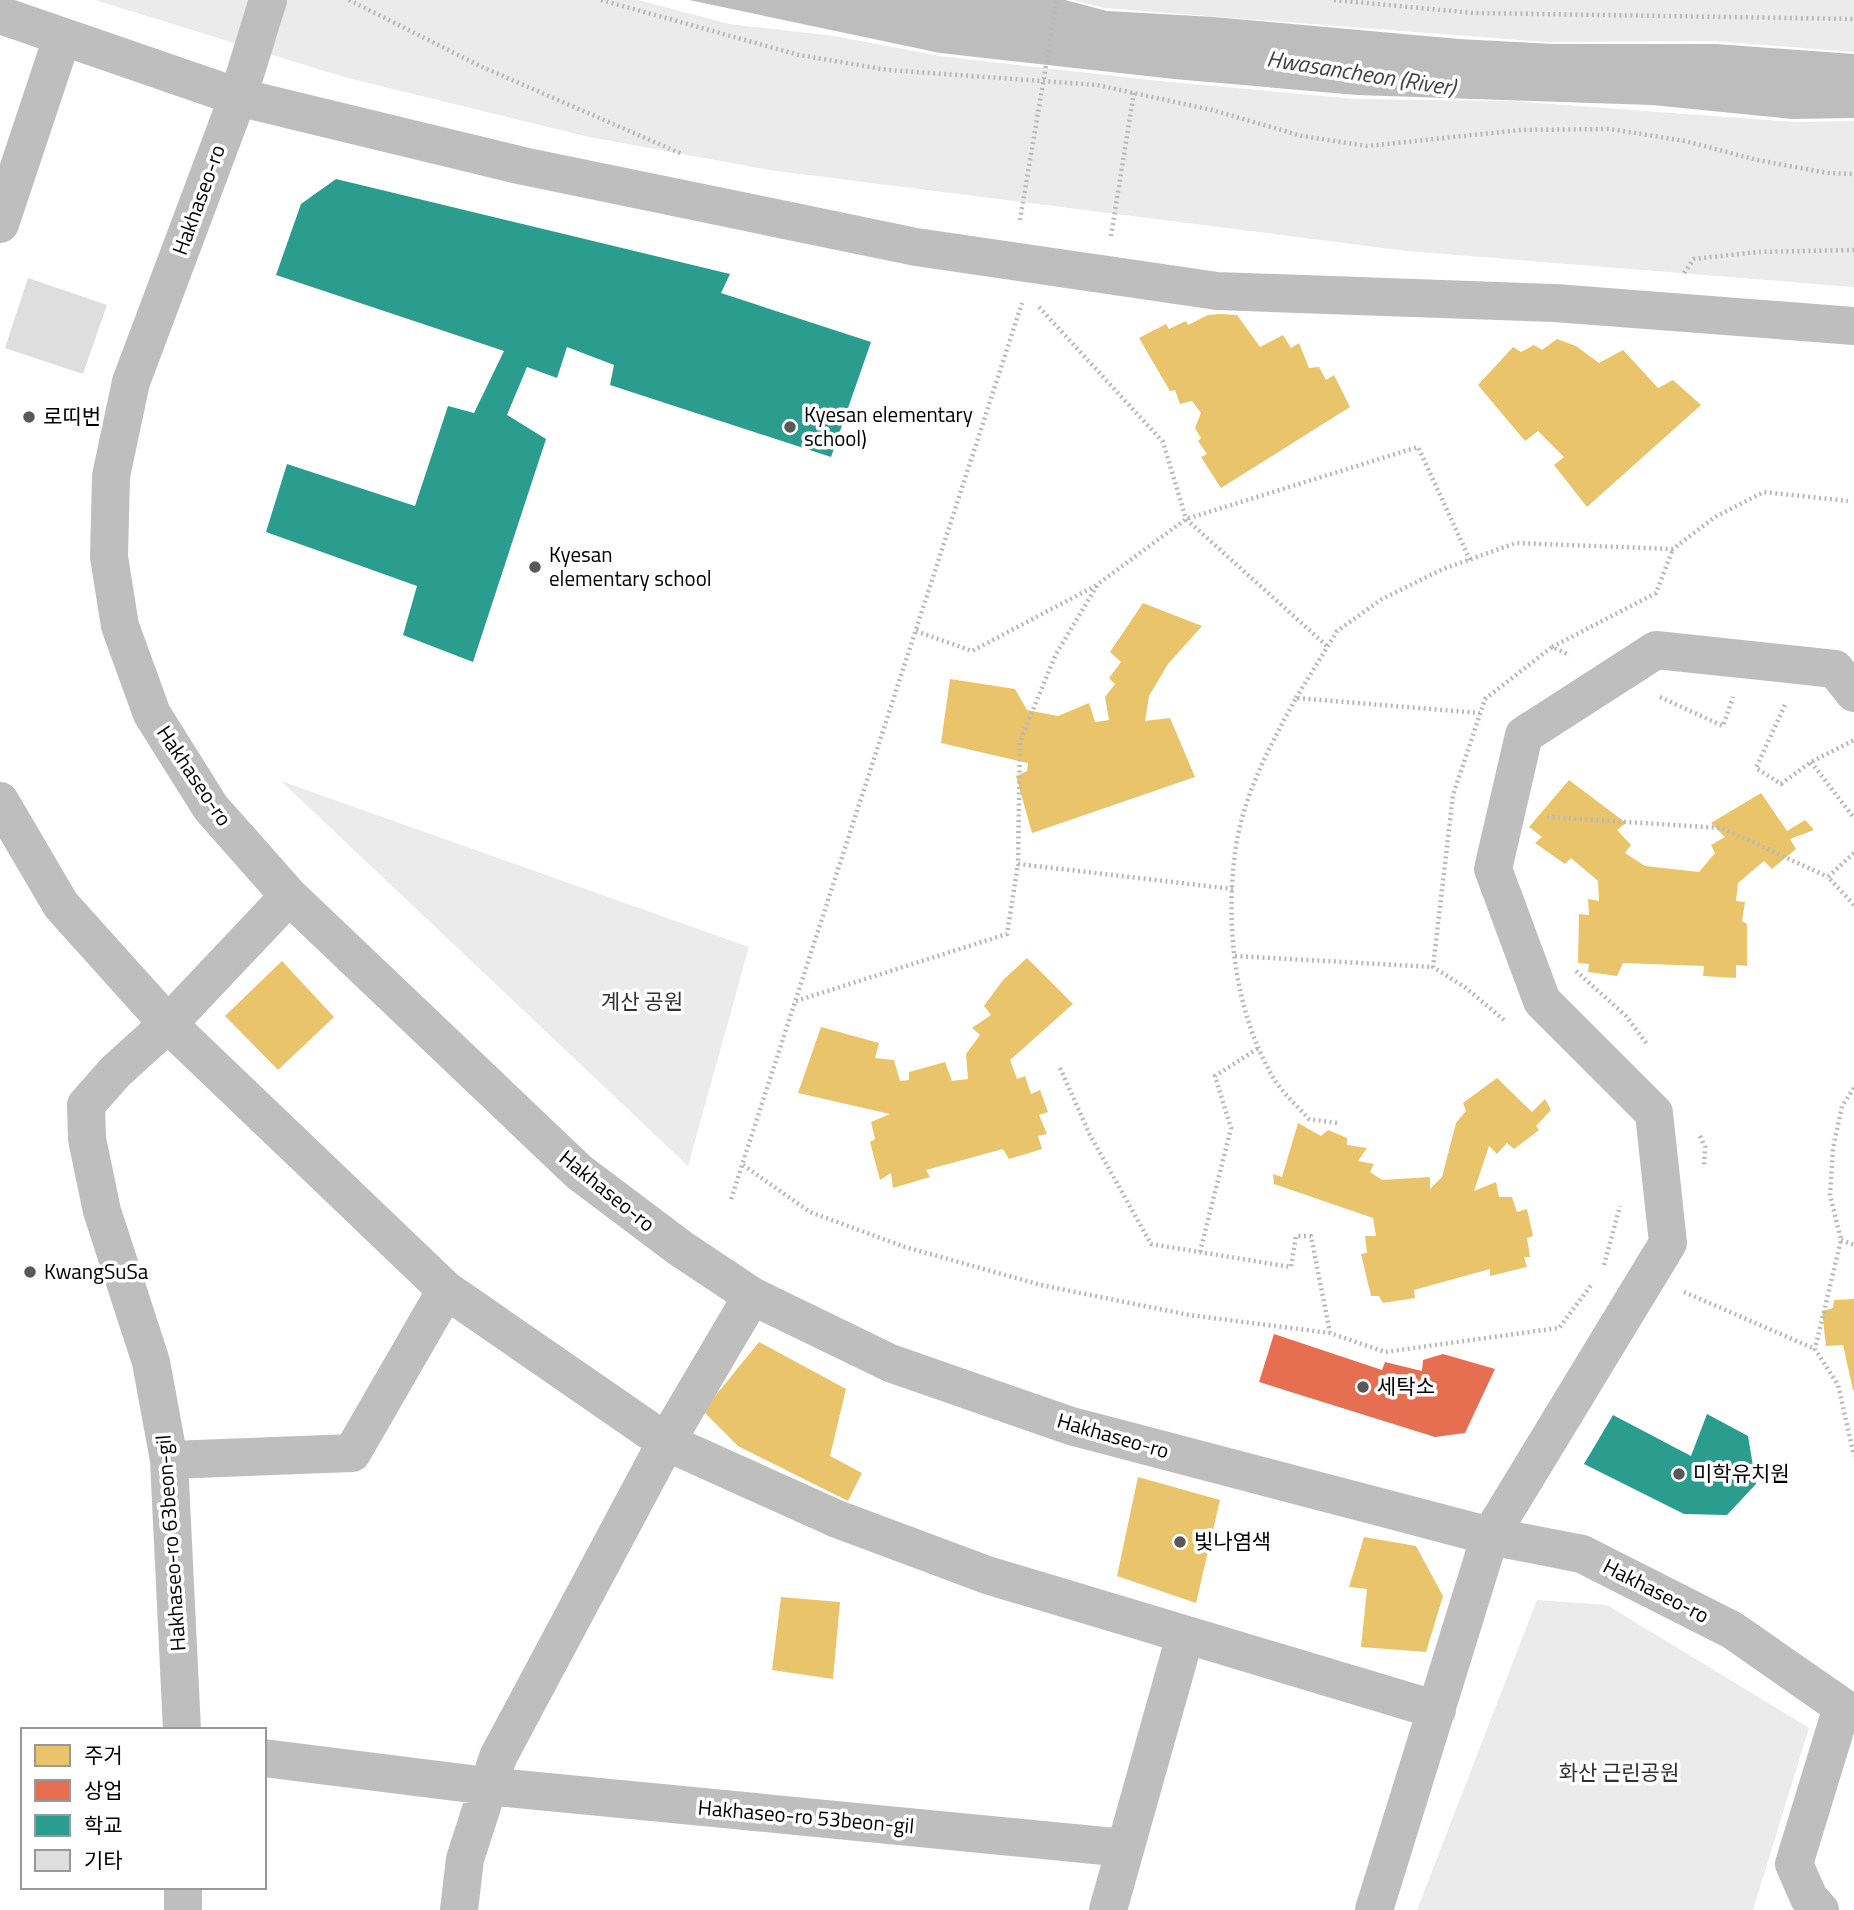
<svg xmlns="http://www.w3.org/2000/svg" width="1854" height="1910" viewBox="0 0 1854 1910" font-family="'Titillium Web','Noto Sans KR',sans-serif">
<rect width="100%" height="100%" fill="#fff"/>
<path fill="#ebebeb" d="M95,0h543l91,24 105,12 106,20 219,25 197,18 156,2 283,21 59,-1v166l-447,-36 -638,-81 -180,-33 -245,-60z
M1073,0h781v52l-140,-11 -167,1 -443,-34z
M281,781l468,166 -61,219z
M1537,1600l70,5 202,123 -56,182h-336z"/>
<path fill="#bdbdbd" d="M689,0h376l42,11 107,6 245,22 95,5h162l138,10v64l-62,1 -140,-14 -295,-10 -183,-16 -234,-26z"/>
<path fill="#e9c46a" d="M1220,314l17,1 23,32 23,-12 8,13 8,-5 10,25 10,-1 7,13 8,-5 16,32 -129,81 -20,-31 6,-3 -9,-13 3,-3 -6,-10 6,-15 -9,-12 -12,3 -5,-14 -5,1 -31,-53 27,-14 3,5 17,-8 2,4 20,-10z
M1557,339l19,7 23,17 24,-13 35,38 15,-8 28,25 -114,102 -33,-42 10,-8 -26,-26 -13,10 -47,-56 35,-38 8,5 13,-7 8,5z
M1143,603l59,23 -34,38 -19,32 -4,25 25,-3 25,59 -163,56 -16,-57 11,-5 1,-8 -87,-20 9,-64 65,10 12,21 31,6 31,-13 6,19 14,-2 -4,-23 10,-13 -6,-6 12,-16 -11,-10z
M1569,780l57,43 -9,7 14,15 -6,8 20,13 54,6 16,-19 -4,-8 14,-8 -14,-14 50,-30 26,38 18,-11 9,10 -24,9 6,10 -24,20 -8,-8 -26,22 -2,18 9,1 -3,19 5,3v42l-11,-1v13l-33,-2 1,-10 -81,-3 -6,13 -29,-4 1,-8 -11,-1 1,-49 10,1 -1,-16 11,2 -1,-20 -27,-23 -6,6 -30,-21 7,-6 -13,-10z
M1027,958l46,46 -63,56 7,19 8,-3 6,18 9,-4 8,22 -9,3 8,19 -9,2 4,13 -33,10 -6,-10 -77,21 4,7 -37,11 -2,-15 -11,7 -10,-38 5,-3 -4,-17 19,-8 -92,-21 23,-66 58,16 -4,15 19,2 6,21 9,-1v-8l36,-10 7,19 16,-2 -2,-25 14,-19 -8,-7 19,-13 -7,-9 19,-26z
M282,961l52,56 -56,53 -53,-54z
M1497,1078l35,34 13,-13 6,11 -15,16 3,4 -25,19 -7,-6 -10,11 -8,-8 -15,45 22,-9 3,15h13l5,15 10,-3 6,27 -6,2 3,19h-6l3,10 -37,9v-7l-76,21 1,8 -32,5 -4,-7h-8l-10,-42 6,-1 -2,-17h11l-3,-18 -99,-34 -1,-10 9,3 16,-54 23,13 7,-6 19,8v7l20,3 -9,13 16,3 -4,8 12,8 48,-3v12l12,-12 14,-54 10,-12 -3,-8z
M1854,1299v91h-1l-10,-45 -17,1 -4,-35 11,-3 1,-8z
M759,1342l87,47 -16,67 32,17 -14,28 -110,-55 -35,-35z
M1138,1477l82,23 -24,103 -79,-27z
M1364,1537l52,9 27,50 -17,56 -65,-5 6,-58 -18,-2z
M781,1597l59,5 -7,77 -61,-9z"/>
<path fill="#e76f51" d="M1274,1334l108,36 3,-8 37,9 1,-11 20,-6 52,15 -30,64 -30,4 -176,-55z"/>
<path fill="#2a9d8f" d="M336,179l394,95 -9,19 150,49 -40,115 -221,-72 4,-20 -47,-18 -10,31 -30,-11 -20,48 39,24 -73,223 -70,-27 14,-49 -151,-54 21,-68 128,42 33,-100 26,7 30,-62 -228,-76 25,-71z
M1707,1414l41,22 8,48 -29,31 -43,-1 -100,-50 29,-49 78,41z"/>
<path fill="#dedede" d="M28,278l79,27 -24,69 -78,-26z"/>
<g fill="none" stroke-linecap="round" stroke-linejoin="round">
<path stroke="#b9b9b9" stroke-width="4.5" stroke-dasharray="2 3.5" stroke-linecap="butt" d="M349,0l131,66 202,88
M601,0l198,55 89,15 209,15 115,25 90,26 65,10 154,-16 89,-1 75,12 72,19 71,13 26,1
M1334,0l140,13 380,6
M1020,220l37,-220
M1111,236l23,-144
M1684,273l10,-14 63,-7 97,-2
M1039,307l124,135 23,77 142,128
M916,631l56,20 125,-66
M1552,647l104,-54 17,-44
M1660,697l63,29 10,-29
M1296,698l41,-67 45,-32 61,-30 73,-26 157,6 42,-32 49,-25 84,9
M1785,705l-29,63 25,16 30,-22 43,-22
M1811,762l43,56
M1547,817l175,11 106,49
M1854,853l-26,24 26,28
M1233,889l-215,-25 2,-123 36,-87 42,-70 88,-65 232,-72 52,113
M1235,956l198,11
M1576,971l50,45 21,28
M796,1001l211,-67 11,-70
M1504,1020l-38,-32 -33,-21 20,-172 32,-96 67,-52 18,8
M1060,1068l30,67 61,109 140,23 5,-31h15l19,97
M1854,1088l-12,18 -9,42 -3,47 11,45 -26,109 23,36 16,71
M1337,1123l-28,-4c-11,-12 -26,-26 -35,-40 -41,-69 -50,-161 -37,-239 9,-50 35,-98 59,-142l184,15
M1700,1136l5,11 -1,21
M743,1165l67,47 95,35 136,38 148,30 141,18 55,19 174,-24 33,-44
M731,1199l291,-896
M1841,1240l13,5
M1200,1252l31,-124 -16,-52 45,-29
M1604,1265l16,-59
M1684,1292l131,57"/>
<path stroke="#bebebe" stroke-width="38" d="M268,0l-30,97 -107,285 -20,94 -2,81 11,69 32,88 59,94 78,88 290,276 101,76 72,48 138,67 181,63 419,110 92,18 150,76 122,85
M0,15l238,82 285,69 393,81 301,44 338,12 299,23
M0,224l62,-186
M0,801l61,104 107,119 278,266 220,152 171,77 150,56 450,135
M169,1460l183,-7 94,-163
M182,1730l-13,-270 -18,-98 -49,-151 -15,-72 -1,-34 29,-33 53,-48 121,-128
M264,1758l223,28 638,62
M183,1887v23
M459,1910l6,-51 33,-102 168,-315 86,-146
M1108,1910l77,-274
M1374,1910l116,-374 178,-293 -14,-130 -112,-112 -49,-132 31,-134 132,-85 179,19 19,24
M1820,1910l-11,-12 -15,-34 48,-157"/>
</g>
<g fill="#595959" stroke="#fff" stroke-width="2.5">
<circle cx="29" cy="417" r="7"/>
<circle cx="790" cy="427" r="7"/>
<circle cx="535" cy="567" r="7"/>
<circle cx="30" cy="1272" r="7"/>
<circle cx="1363" cy="1387" r="7"/>
<circle cx="1679" cy="1474" r="7"/>
<circle cx="1180" cy="1542" r="7"/>
</g>
<g text-anchor="middle" stroke-width="7" stroke-linejoin="round" paint-order="stroke">
<g font-size="21" fill="#000" stroke="#fff">
<text transform="translate(199 200) rotate(-70)" y="7">Hakhaseo-ro</text>
<text transform="translate(194 776) rotate(56)" y="7">Hakhaseo-ro</text>
<text transform="translate(607 1191) rotate(39)" y="7">Hakhaseo-ro</text>
<text transform="translate(1113 1436) rotate(16)" y="7">Hakhaseo-ro</text>
<text transform="translate(171 1543) rotate(-94)" y="7">Hakhaseo-ro 63beon-gil</text>
<text transform="translate(1656 1591) rotate(27)" y="7">Hakhaseo-ro</text>
<text transform="translate(806 1817) rotate(5)" y="7">Hakhaseo-ro 53beon-gil</text>
</g>
<g font-size="21" fill="#000" stroke="#fff" text-anchor="start">
<text x="804" y="422">Kyesan elementary<tspan x="804" dy="24">school)</tspan></text>
<text x="43" y="424">로띠번</text>
<text x="549" y="562">Kyesan<tspan x="549" dy="24">elementary school</tspan></text>
<text x="44" y="1279">KwangSuSa</text>
<text x="1377" y="1394">세탁소</text>
<text x="1693" y="1481">미학유치원</text>
<text x="1194" y="1549">빛나염색</text>
</g>
<g font-size="21" fill="#313131" stroke="#fff">
<text x="642" y="1009">계산 공원</text>
<text x="1619" y="1780">화산 근린공원</text>
</g>
<g font-size="23" font-style="italic" fill="#424242" stroke="#fff">
<text transform="translate(1361 73) rotate(9)" y="8">Hwasancheon (River)</text>
</g>
</g>
<rect x="21" y="1728" width="245" height="161" fill="#ffffff" stroke="#999999" stroke-width="2"/>
<rect x="35" y="1745" width="35" height="21" fill="#e9c46a" stroke="#999999" stroke-width="2"/>
<text x="84" y="1763" font-size="21" fill="#000000">주거</text>
<rect x="35" y="1780" width="35" height="21" fill="#e76f51" stroke="#999999" stroke-width="2"/>
<text x="84" y="1798" font-size="21" fill="#000000">상업</text>
<rect x="35" y="1815" width="35" height="21" fill="#2a9d8f" stroke="#999999" stroke-width="2"/>
<text x="84" y="1833" font-size="21" fill="#000000">학교</text>
<rect x="35" y="1850" width="35" height="21" fill="#dedede" stroke="#999999" stroke-width="2"/>
<text x="84" y="1868" font-size="21" fill="#000000">기타</text>
</svg>
